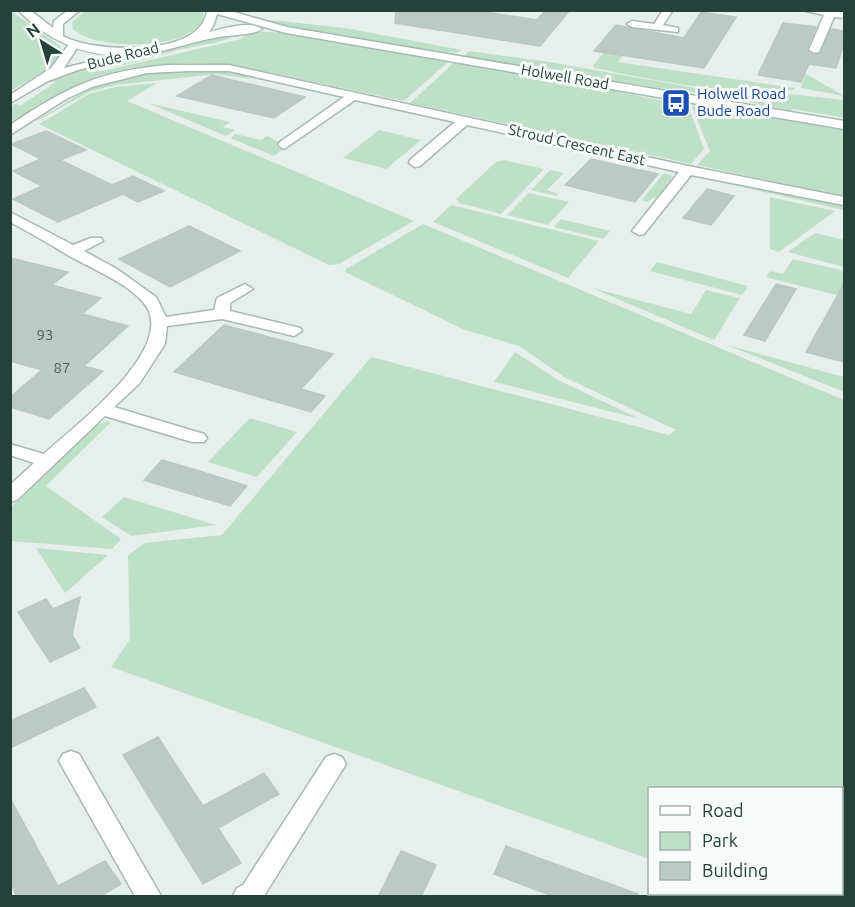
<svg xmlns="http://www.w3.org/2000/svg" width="855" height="907" viewBox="0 0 855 907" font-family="Ubuntu,sans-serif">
<rect width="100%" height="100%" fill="#e6efeb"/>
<path fill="#bfe0c8" d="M201,10l3,4c-2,37 -110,38 -131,15l-1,-7 13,-11z
M11,11l48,34 5,9 -12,12 -41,25z
M271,20l74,8 117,22 -6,3 -25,-3 -173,-29z
M240,31c-4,10 -45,15 -57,18 -20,4 -79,25 -96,19z
M245,31l43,2 161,28 -45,40 -160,-34c-53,-7 -113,-5 -163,16 -21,9 -40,23 -60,35l-10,3v-14l3,-3 7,1 35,-23 -5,-1c7,-5 19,-10 28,-11 7,-1 15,2 24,1l138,-32 4,-4z
M607,48l19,3 -8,11 177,26 -1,2c-61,6 -139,-9 -199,-22l-2,-2z
M469,51l80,11 147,26 8,5 -46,-5 -194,-32z
M455,62l111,19 122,25 16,43 -13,15 -281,-61z
M178,69c9,4 15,2 24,0 15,-3 37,3 49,10l-34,-5 -102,11 -26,7 -50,28 -4,1 57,-34 50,-14z
M806,74l38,22 -43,-8z
M157,83l-30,18 287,120 -75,43 -10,1 -290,-141 50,-30 26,-7z
M790,94l54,6v18l-51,-9 -2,2 -46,-10 2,-3 32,3 1,-5z
M148,103l82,19 -7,5 12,3 -9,6z
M694,105l43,4 107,19v69l-147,-32 13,-14 -18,-44z
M379,130l42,10 -35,29 -43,-11z
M235,134l26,6 6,-4 12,6 -3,4 7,3 -9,7 -44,-18z
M504,160l40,9 -43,45 -41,-11 -4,-4 40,-37z
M550,170l14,3 -17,17 11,4 -2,2 -25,-6z
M664,173l8,3 -1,3 -12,17 -13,6 -4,-2z
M698,177l22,1 124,28v4z
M529,193l40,9 -21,23 -41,-10z
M770,197l65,14 -56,41 -9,-3z
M451,205l148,36 -31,37 -135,-56z
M561,219l49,12 -7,8 -49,-12z
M423,224l421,176v496h-88l-8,-2h94v-106h-192l-1,71 -538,-192 19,-28 -2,-83 16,-13 78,-8 149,-178 298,78 7,-5 -112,-53 -45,-31 -54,-16 -120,-58 1,-3z
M815,233l29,7v27l-56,-15z
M793,259l51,12v26l-78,-20 4,-6 13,3z
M657,262l91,24 -6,9 -92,-24z
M592,288l99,26 15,-24 34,8 -26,42z
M727,345l117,32v15z
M515,352l43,28 82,39 -146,-37z
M250,418l47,14 -40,45 -49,-15z
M108,421l3,1 -65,64 75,53 -9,10 -101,-8v-34l86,-82z
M124,497l92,28 -85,11 -29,-19z
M36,548l72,7 -43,38z"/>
<path fill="#bbcac4" stroke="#b8c9c2" stroke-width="1.5" d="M396,10h78l63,10 9,-10h24l-30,36 -145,-23z
M701,12l35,5 -32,51 -110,-17 22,-26 68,13z
M783,23l33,4 -9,22 7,6 7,-2 10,-24 13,2v13l-8,24 -27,-4 -8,18 -43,-7z
M212,75l20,5 73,17 -31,21 -97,-22z
M46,131l40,19 -26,10 52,25 21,-9 31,15 -26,11 -15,-8 -65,28 -45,-23 29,-13 -29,-15 28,-12 -30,-15z
M591,159l44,10 23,5 -23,28 -70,-17z
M707,189l27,7 -23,29 -28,-7z
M189,226l51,25 -70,36 -51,-28z
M10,258l58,14 -16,13 49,13 -19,16 46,12 -44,40 19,5 -54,48 -39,-12v-10l32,-27 -32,-9z
M776,284l20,5 -31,52 -21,-6z
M844,284v78l-38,-10z
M224,325l109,29 -32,35 24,7 -14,16 -137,-40z
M162,460l34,10 51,16 -17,20 -86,-26z
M80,597l-8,38 8,13 -30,14 -32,-50 28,-13 7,10z
M84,688l12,19 -86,41v-27z
M158,737l45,69 61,-33 15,21 -61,34 23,35 -38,21 -80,-129z
M10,798l48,88 47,-25 16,23 -22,13h-82l-7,-15z
M506,846l132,48v3h-83l-61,-23z
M401,851l35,14 -15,32h-43z"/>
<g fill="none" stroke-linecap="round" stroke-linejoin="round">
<g stroke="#a8b8b2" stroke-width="3">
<path id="street" d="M663,10h10l-10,15 15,3v4l-46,-5 -5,-3 5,-3 22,3z
M802,10l42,2v6l-10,-1 -15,35 -4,1 -6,-3 15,-35z
M74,42l5,3 -15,23 93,-23 5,3 -1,2 -83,20 -30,11 -38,22v-8l41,-27 19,-25z
M168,65h61l459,101 156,31v8l-153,-30 -47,59 -5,1 -7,-4 47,-59 -212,-47 -47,41 -5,1 -6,-4 1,-3 45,-38 -100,-22 -71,49 -6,-4 2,-3 64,-45 -115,-26h-41l-41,2 -55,14 -26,12 -56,36v-10c57,-38 89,-54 158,-60z
M10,212l63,33 18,-7h10l2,3 -19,10 33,18 39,28 10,20 48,-7 3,-12 28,-14 8,5 -23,14v8l70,17 2,3 -8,5 -72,-17 -55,7 -2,18 -26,40 -25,23 90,27 3,4 -3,4h-12l-87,-26 -88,84 -7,2v-17l24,-22 -24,-8v-11l34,10c29,-27 138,-108 99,-152 -17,-20 -55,-35 -77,-48 -18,-11 -37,-22 -56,-32z
M71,751l8,3 82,142h-26l-76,-135 4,-7z
M334,754l8,3 4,7 -82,132h-31l4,-8 6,-3 83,-128z"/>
</g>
<g stroke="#a4bbb3" stroke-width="3">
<path id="secondary" d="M18,10h12l23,18 1,-7 14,-11h12l-17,14v12c30,17 140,22 144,-26h20l60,17 557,94v8l-558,-96 -69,-19 -3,10 -5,8c14,-3 41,-12 53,-3 -6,6 -37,6 -48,9 -18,3 -35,9 -53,13 -56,12 -103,0 -143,-41z"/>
</g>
<use href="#street" fill="#fff" fill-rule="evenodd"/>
<use href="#secondary" fill="#fff" fill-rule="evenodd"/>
</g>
<defs>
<g id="bus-square" transform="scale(1.5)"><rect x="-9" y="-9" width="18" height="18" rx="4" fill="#1a4fb4" stroke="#f7fbf9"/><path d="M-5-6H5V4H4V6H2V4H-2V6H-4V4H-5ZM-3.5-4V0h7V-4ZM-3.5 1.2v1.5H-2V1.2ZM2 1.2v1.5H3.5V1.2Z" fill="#fff"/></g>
</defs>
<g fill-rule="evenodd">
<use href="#bus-square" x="676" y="103"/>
</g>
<g text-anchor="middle" stroke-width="6" stroke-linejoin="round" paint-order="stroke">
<g font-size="15" fill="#24423a" stroke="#f7fbf9">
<text transform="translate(123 56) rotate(-14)" y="5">Bude Road</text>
<text transform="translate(565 77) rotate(10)" y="5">Holwell Road</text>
<text transform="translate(577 145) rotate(13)" y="5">Stroud Crescent East</text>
</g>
<g font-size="15" fill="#164399" stroke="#f7fbf9" text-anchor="start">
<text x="697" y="99">Holwell Road<tspan x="697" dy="17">Bude Road</tspan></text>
</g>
<g font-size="15" fill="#4a645c">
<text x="45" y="340">93</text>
<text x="62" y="373">87</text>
</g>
</g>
<rect width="855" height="907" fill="none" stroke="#24423a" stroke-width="24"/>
<rect x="648" y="787" width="195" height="108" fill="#f7fbf9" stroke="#a3b1ad" stroke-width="1.5"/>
<rect x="660" y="806" width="30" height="9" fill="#ffffff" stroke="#a3b1ad" stroke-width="1.5"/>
<text x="702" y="817" font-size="18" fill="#24423a">Road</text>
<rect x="660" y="832" width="30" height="18" fill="#bfe0c8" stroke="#a3b1ad" stroke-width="1.5"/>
<text x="702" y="847" font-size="18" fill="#24423a">Park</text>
<rect x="660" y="862" width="30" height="18" fill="#bbcac4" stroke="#a3b1ad" stroke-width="1.5"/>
<text x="702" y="877" font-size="18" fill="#24423a">Building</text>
<g transform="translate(42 42) rotate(323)" stroke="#f7fbf9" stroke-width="4.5" paint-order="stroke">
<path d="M0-4.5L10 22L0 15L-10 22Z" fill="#24423a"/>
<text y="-9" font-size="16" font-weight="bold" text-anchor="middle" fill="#24423a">N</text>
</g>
</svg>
